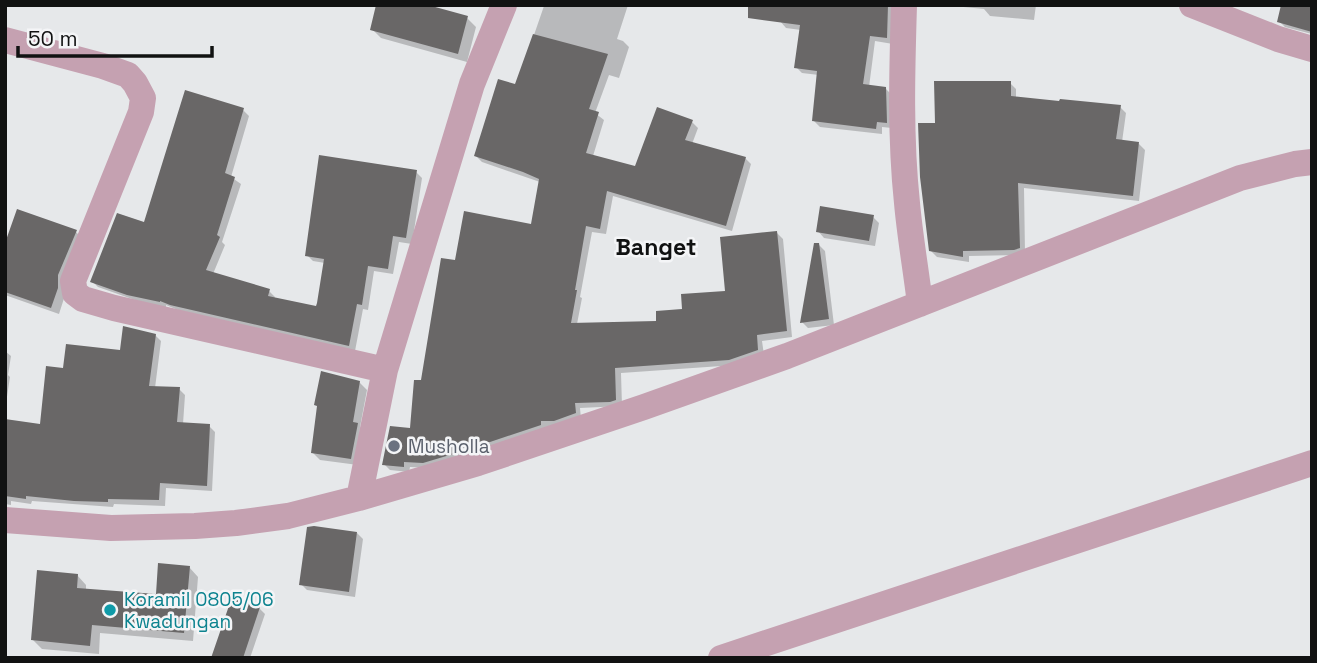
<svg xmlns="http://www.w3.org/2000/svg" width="1317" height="663" viewBox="0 0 1317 663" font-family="'Space Grotesk',sans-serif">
<rect width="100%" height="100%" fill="#e6e8ea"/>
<path fill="#0003" d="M550,5h78l-11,34 6,2 6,6 -10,31 -10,-3 -14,38 9,7 -11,36 43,12 56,-46 6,6 -6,16 53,14 6,6 -19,67 -119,-35 -7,38 -14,-2 -12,65 2,1 -5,26 81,-1 69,-30 50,-60 6,6 9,98 -30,4 2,14 -28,10 -115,8 1,33 -42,2 1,11 -84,29h-38v12l-29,8 -20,-1 -1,5 -19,-2 -6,-6 28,-34 10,-48 35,-120 75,-36 8,-44 -58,-20 -6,-6 40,-69 28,-81 5,1z
M782,5h114l-3,39 -18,-3 -6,46 17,2 6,6v33l-10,-1v7l-62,-7 -7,-7 6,-45 -17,-2 -6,-6 5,-37 -15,-2 -6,-7z
M943,5h93l-2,15 -44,-4 -6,-7z
M1312,5v29l-27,-7 -6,-6z
M467,18l9,9 -9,35 -86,-24 -9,-9z
M1010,83l6,6v9l104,9 6,6 -4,29 17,2 6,6 -6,51 -115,-13 1,65 -4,2 -52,1v6l-32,-5 -7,-7 6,-125z
M243,110l6,6 -18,61 10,7 -19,58 3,3 -12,29 56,17 6,6 -1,2 43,9 8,-45 -12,-2 -6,-6 109,-83 6,6 -10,66 -13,-2 -6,32 -19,-3 -6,39 -5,-1 -8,42 -177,-41 -12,-5v3l-31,-8 -37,-13 -6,-6 53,-57z
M873,217l6,6 -4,23 -51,-8 -6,-7z
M76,232l7,7 -24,75 -54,-19v-46z
M819,245l6,6 9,74 -26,3 -6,-6z
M155,335l6,6 -6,47 24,1 6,6 -2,29 26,2 6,6 -3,59 -46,-3 -1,18 -51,-2 -1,3 -81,-6 -1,3 -20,-3v4l-6,-1v-83l37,5 23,-56 56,-18z
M5,351l6,5 -3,19 2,2 -5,33z
M359,382l8,8 -7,37 -2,38 -38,-5 -8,-8z
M357,533l6,6 -8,58 -48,-7 -6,-6z
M189,567l9,10 -5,64 -93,-8 -1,21 -57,-5 -10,-10 45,-64 9,10v5l71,6z
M259,608l6,6 -15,44h-37z"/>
<path fill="#696767" d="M376,5h52l40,11 -10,38 -88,-24z
M748,5h140l-1,33 -17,-2 -7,48 23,3 1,36 -10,-1 -1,7 -64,-8 5,-50 -23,-3 6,-43 -52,-7z
M1281,5h31v27l-35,-10z
M533,34l75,20 -19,55 10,3 -13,41 49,13 22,-59 36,13 -8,20 61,17 -20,69 -119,-35 -7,38 -14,-3 -11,64h2l-6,33 85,-2v-10l26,-2 -1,-15 44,-3 -5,-54 57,-6 10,100 -30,4 1,15 -29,10 -114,8 1,32 -6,2 -35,1 1,10 -22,8h-13v4l-51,17 -36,1 -1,11 -30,9 -19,-1v5l-22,-2 8,-39 20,2 4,-48h7l20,-122 14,2 9,-49 67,13 8,-45 -16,-7 -49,-16 24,-77 17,5z
M934,81h77v15l48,5 1,-2 61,6 -5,34 23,3 -6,54 -115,-13 2,65 -6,2 -51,1v6l-34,-6 -9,-74 -2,-54h17z
M185,90l59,18 -19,65 10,4 -18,58 3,2 -14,33 64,19 -2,7 48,10 1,-3 7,-44 -19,-3 14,-101 98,15 -11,68 -13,-2 -5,33 -20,-3 -6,39 -5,-1 -8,42 -179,-41 -10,-4v1l-33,-7 -37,-13 27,-69 27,9z
M820,206l54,9 -5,26 -53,-9z
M17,209l60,21 -19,45v13l-7,20 -46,-16v-49z
M814,243h5l10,76 -29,4z
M123,326l33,8 -7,52 31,1 -3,35 33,2 -3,62 -47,-3 -1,17 -51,-1v3l-34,-1 -48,-5v3l-21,-3v-77l35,5 6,-58 17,2 3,-24 54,6z
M321,371l39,10 -7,41 5,1 -7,36 -40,-6 6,-47 -3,-1z
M314,526l43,6 -8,60 -50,-7 8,-58z
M158,563l32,3 -6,67 -92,-8 -2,21 -59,-6 6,-70 41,4 -1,14 79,6z
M232,597l28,10 -17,51h-32z"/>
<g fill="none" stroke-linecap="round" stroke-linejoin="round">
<path stroke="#c5a1b1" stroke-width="26" d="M904,5c-2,66 -4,132 3,198 3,34 9,67 13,101
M1192,5l86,34 34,10
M5,40l98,26 25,9 7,8 8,15 -2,14 -68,169 2,12 8,6 31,9 271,62
M359,498l26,-128 87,-286 32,-79
M5,520l106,8 84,-2 41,-3 52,-7 71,-18 119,-35 166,-56 143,-51 453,-178 55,-14 17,-2
M721,658l591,-195"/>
</g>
<circle fill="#6b7280" stroke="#f4f5f7" stroke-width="2.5" cx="394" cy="446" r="7"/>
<circle fill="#0f9aa8" stroke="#f4f5f7" stroke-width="2.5" cx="110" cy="610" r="7"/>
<g text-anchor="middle" stroke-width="5" stroke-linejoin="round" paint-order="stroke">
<g font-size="19" fill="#5b616d" stroke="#f4f5f7" text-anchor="start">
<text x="408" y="453">Musholla</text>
</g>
<g font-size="19" fill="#0d838f" stroke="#f4f5f7" text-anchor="start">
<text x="124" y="606">Koramil 0805/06<tspan x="124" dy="22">Kwadungan</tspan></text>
</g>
<g font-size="23" font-weight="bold" fill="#111212" stroke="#f4f5f7">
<text x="656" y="255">Banget</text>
</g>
</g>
<rect width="1317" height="663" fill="none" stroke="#111212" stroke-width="14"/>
<path d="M18 46v10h194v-10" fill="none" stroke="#111212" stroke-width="3.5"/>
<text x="28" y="46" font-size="21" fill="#111212" stroke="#f4f5f7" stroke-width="5" paint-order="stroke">50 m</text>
</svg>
